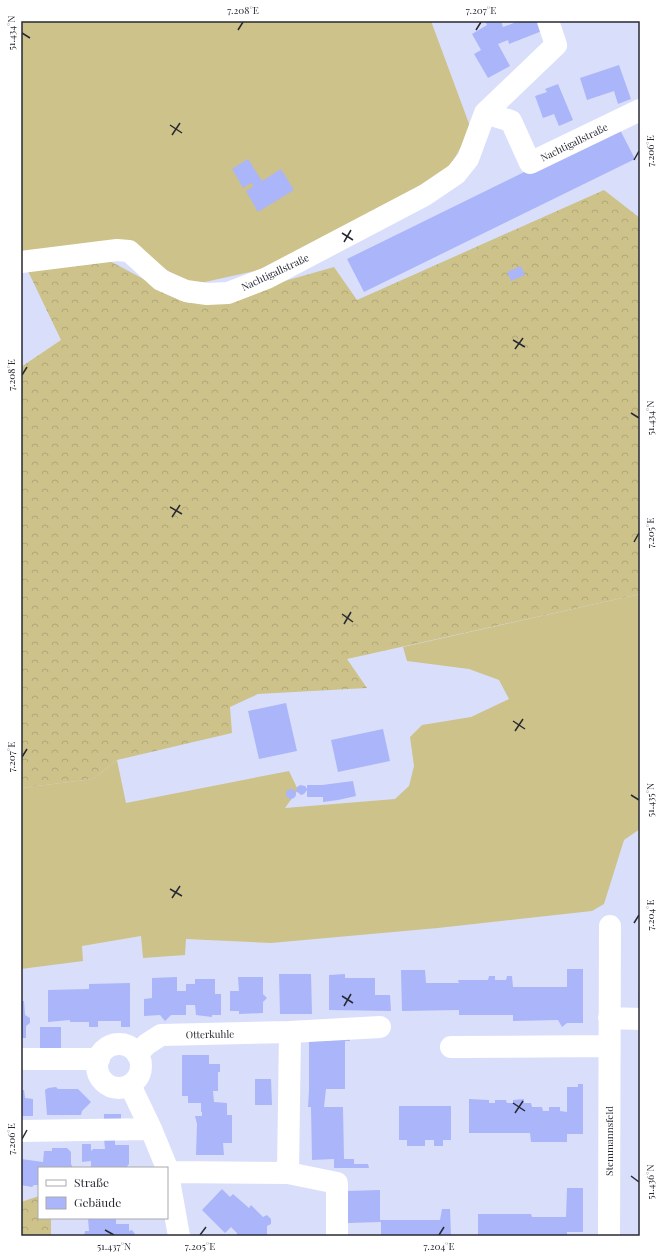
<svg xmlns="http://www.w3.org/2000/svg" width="661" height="1257" viewBox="0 0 661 1257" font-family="'Playfair Display',serif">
<defs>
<pattern id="forest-crowns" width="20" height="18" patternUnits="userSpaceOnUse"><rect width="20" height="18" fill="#cdc28a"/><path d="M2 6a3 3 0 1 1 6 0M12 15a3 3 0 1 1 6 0" fill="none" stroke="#b0a778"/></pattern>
</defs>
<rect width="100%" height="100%" fill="#d9dffb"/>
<path fill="#cdc28a" d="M21,21h410l40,108 -27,48 -176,91 -77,17 -68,-42 -102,13z
M640,594v235l-16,11 -20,64 -12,7 -154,17 -167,15 -85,-4 -1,16 -42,3 -2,-22 -59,10 1,15 -62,8v-181l72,-9 24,-19 9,43 163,-32 9,19 -13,18 110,-9 14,-13 5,-20 -4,-29 12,-12 49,-8 38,-18 -10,-19 -30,-11 -62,-8 -4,-14z"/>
<path fill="url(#forest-crowns)" d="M604,190l36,28v376l-293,65 20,29 -109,6 -28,13 2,26 -115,27 -24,19 -72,9v-421l40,-27 -35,-73 82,-7 80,43 41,-6 105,-30 23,33z
M39,1196v22h12v18h-30v-34z"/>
<path fill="#abb5f9" d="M485,21h16l2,6 16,-6h19l4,10 -33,13 -1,-4 -10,4 12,22 -22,12 -14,-24 7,-4 -9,-16 15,-9z
M619,65l12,34 -13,5 -4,-13 -27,9 -7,-22z
M558,84l15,36 -14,6 -5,-12 -11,4 -8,-22 12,-4 -2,-3z
M618,126l17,33 -271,133 -17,-33z
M248,159l14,22 19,-12 13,21 -36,22 -12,-21 8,-5 -3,-3 -8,5 -11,-19z
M521,266l4,9 -14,6 -4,-9z
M286,703l11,48 -38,8 -11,-48z
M383,729l7,32 -52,11 -7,-32z
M353,781l3,15 -18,4 -15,2v-5h-16v-7l-3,4 -3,1 -5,-4 1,-4 3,-2 5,1 2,3v-4h15z
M286 794a5 5 0 1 1 10 0a5 5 0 1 1-10 0Z
M567,969h16v54h-16l-5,4 -4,-7 -45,1v-6h-54v-5l-57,1 -1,-41h24l1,13h33l-1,-3h30l1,-4h6v4h11l1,-4h5l1,11h54z
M279,974h32l1,40h-32z
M345,974v4h30v17h15l1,16 -62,-1v-35z
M177,977v14h9v-7h9v-5h20v15h6v21h-9v2l-16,-2 -1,-10h-9v10h-15l-6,6 -5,-6 -16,1v-17l8,-1v-20z
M238,977h25v17l4,4 -4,4v11l-24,1v-3h-9v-20h9z
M639,980h1v29h-2z
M130,983v44h-9v-6h-23v6h-9v-5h-19v-2l-22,2v-32l41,-1v-5z
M21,1001h3l1,14 5,3v5l-4,3v12h-5z
M40,1027h21v27h-21z
M350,1032v9h-5v48h-19l-2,18h19l1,52h10v5h14l1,4h-35v-9l-22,1 -1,-53h-3l1,-17v-49h21l-1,-8z
M182,1055h27v9h11v8h-2v19h-5l1,11 13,1v12h5v28h-9l1,12h-28l1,-31 -2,-8h7v-4h-1v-9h-13v-7h-6z
M255,1079h16l1,26h-17z
M578,1084h5v50h-16v8h-36l-1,-9h-61v-34l20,1v3h6v-3h11l1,3h6v-3l11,-1v4h7l1,4h10l1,4h6v-4h11v4l7,1v-25h11z
M56,1087l2,2h20l13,13 -9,9 -1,4h-34l-2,-25 3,-2z
M21,1090h3l1,8 8,1v17h-12z
M399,1106h52v34h-8v6h-9v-6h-9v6h-18v-6h-8z
M104,1114h17v9h-17z
M104,1138h11v7h14v19l-3,4h-35v-7l-9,1v-18h9v7l2,-2h12z
M52,1148h15l4,4v12l2,4h-34v17h-5l-2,2 -11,-2v-26l22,3 1,-11h8z
M567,1188h16v44h-16v4h-89v-22h53l1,3h34z
M222,1189l8,8 3,-3 16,14 2,-3 12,12 4,-2 4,4v5l-4,2v10h-30v-3l-6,-6 -6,6 -23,-23z
M380,1190v30h60l2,-11h8l1,27h-70v-14l-33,1 -1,-32z
M88,1218h28v6h13v7l3,-1 3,4 -1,2h-50l1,-5h4z"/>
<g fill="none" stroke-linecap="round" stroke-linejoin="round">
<path stroke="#fff" stroke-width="22" d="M485,113l26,8 19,42 110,-53
M21,262l96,-12 12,1 32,29 25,11 21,3 21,-1 39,-15 158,-83 31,-21 12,-15 17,-46 71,-68 -8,-24
M609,1018l31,1
M290,1032l90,-5
M97 1066a22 22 0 1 1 44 0a22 22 0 1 1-44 0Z
M451,1047l158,-1
M137,1054l10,-10 14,-9 129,-3 -2,141
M21,1059h78
M130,1085l21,44 16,39
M21,1131l130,-2
M167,1169l12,67
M168,1172l120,1 49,10v53
M609,1236l1,-310"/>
</g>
<path fill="none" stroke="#272933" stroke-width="1.5" d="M238,30l5,-8M476,30l5,-8M22,33l8,5M170,125l12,8M172,135l8,-12M634,160l5,-9M342,233l11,7M344,242l7,-12M513,340l12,7M515,349l8,-11M22,375l5,-8M631,413l8,5M170,507l12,7M172,517l8,-12M634,542l5,-9M342,614l11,8M344,624l7,-12M513,721l12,8M515,731l8,-12M22,757l5,-8M631,795l8,5M170,889l12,7M172,898l8,-12M634,923l5,-8M342,996l11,7M344,1006l7,-12M513,1103l12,8M515,1113l8,-12M22,1139l5,-9M631,1176l8,6M105,1230l9,5M200,1235l6,-8M439,1235l5,-8"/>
<g text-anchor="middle" stroke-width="3" stroke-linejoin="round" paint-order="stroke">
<g font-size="10" fill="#272933" stroke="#fff">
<text transform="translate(574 142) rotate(-26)" y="4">Nachtigallstraße</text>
<text transform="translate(275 272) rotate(-25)" y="4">Nachtigallstraße</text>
<text transform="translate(210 1034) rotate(-1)" y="4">Otterkuhle</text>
<text transform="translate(609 1141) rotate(-90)" y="4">Stemmannsfeld</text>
</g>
</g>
<rect width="661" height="1257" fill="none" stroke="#ffffff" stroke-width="44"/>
<rect x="38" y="1167" width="130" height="52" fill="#ffffff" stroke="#a9a9ad"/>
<rect x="46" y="1180" width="20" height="6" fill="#ffffff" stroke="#a9a9ad"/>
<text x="74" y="1187" font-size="12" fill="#272933">Straße</text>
<rect x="46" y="1197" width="20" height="12" fill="#abb5f9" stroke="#a9a9ad"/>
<text x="74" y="1207" font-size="12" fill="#272933">Gebäude</text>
<rect x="22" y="22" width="617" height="1213" fill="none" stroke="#272933" stroke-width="1.5"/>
<g font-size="10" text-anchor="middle" fill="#272933">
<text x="243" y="14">7.208°E</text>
<text x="481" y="14">7.207°E</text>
<text transform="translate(11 33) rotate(-90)" y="4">51.434°N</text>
<text transform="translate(650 151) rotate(-90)" y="4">7.206°E</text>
<text transform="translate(11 375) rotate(-90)" y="4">7.208°E</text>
<text transform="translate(650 418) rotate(-90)" y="4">51.434°N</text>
<text transform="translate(650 533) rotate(-90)" y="4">7.205°E</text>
<text transform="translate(11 757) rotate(-90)" y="4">7.207°E</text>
<text transform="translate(650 800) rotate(-90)" y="4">51.435°N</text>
<text transform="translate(650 915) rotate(-90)" y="4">7.204°E</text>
<text transform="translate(11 1139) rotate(-90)" y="4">7.206°E</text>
<text transform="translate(650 1182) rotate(-90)" y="4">51.436°N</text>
<text x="114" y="1250">51.437°N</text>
<text x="200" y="1250">7.205°E</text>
<text x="439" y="1250">7.204°E</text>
</g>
</svg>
